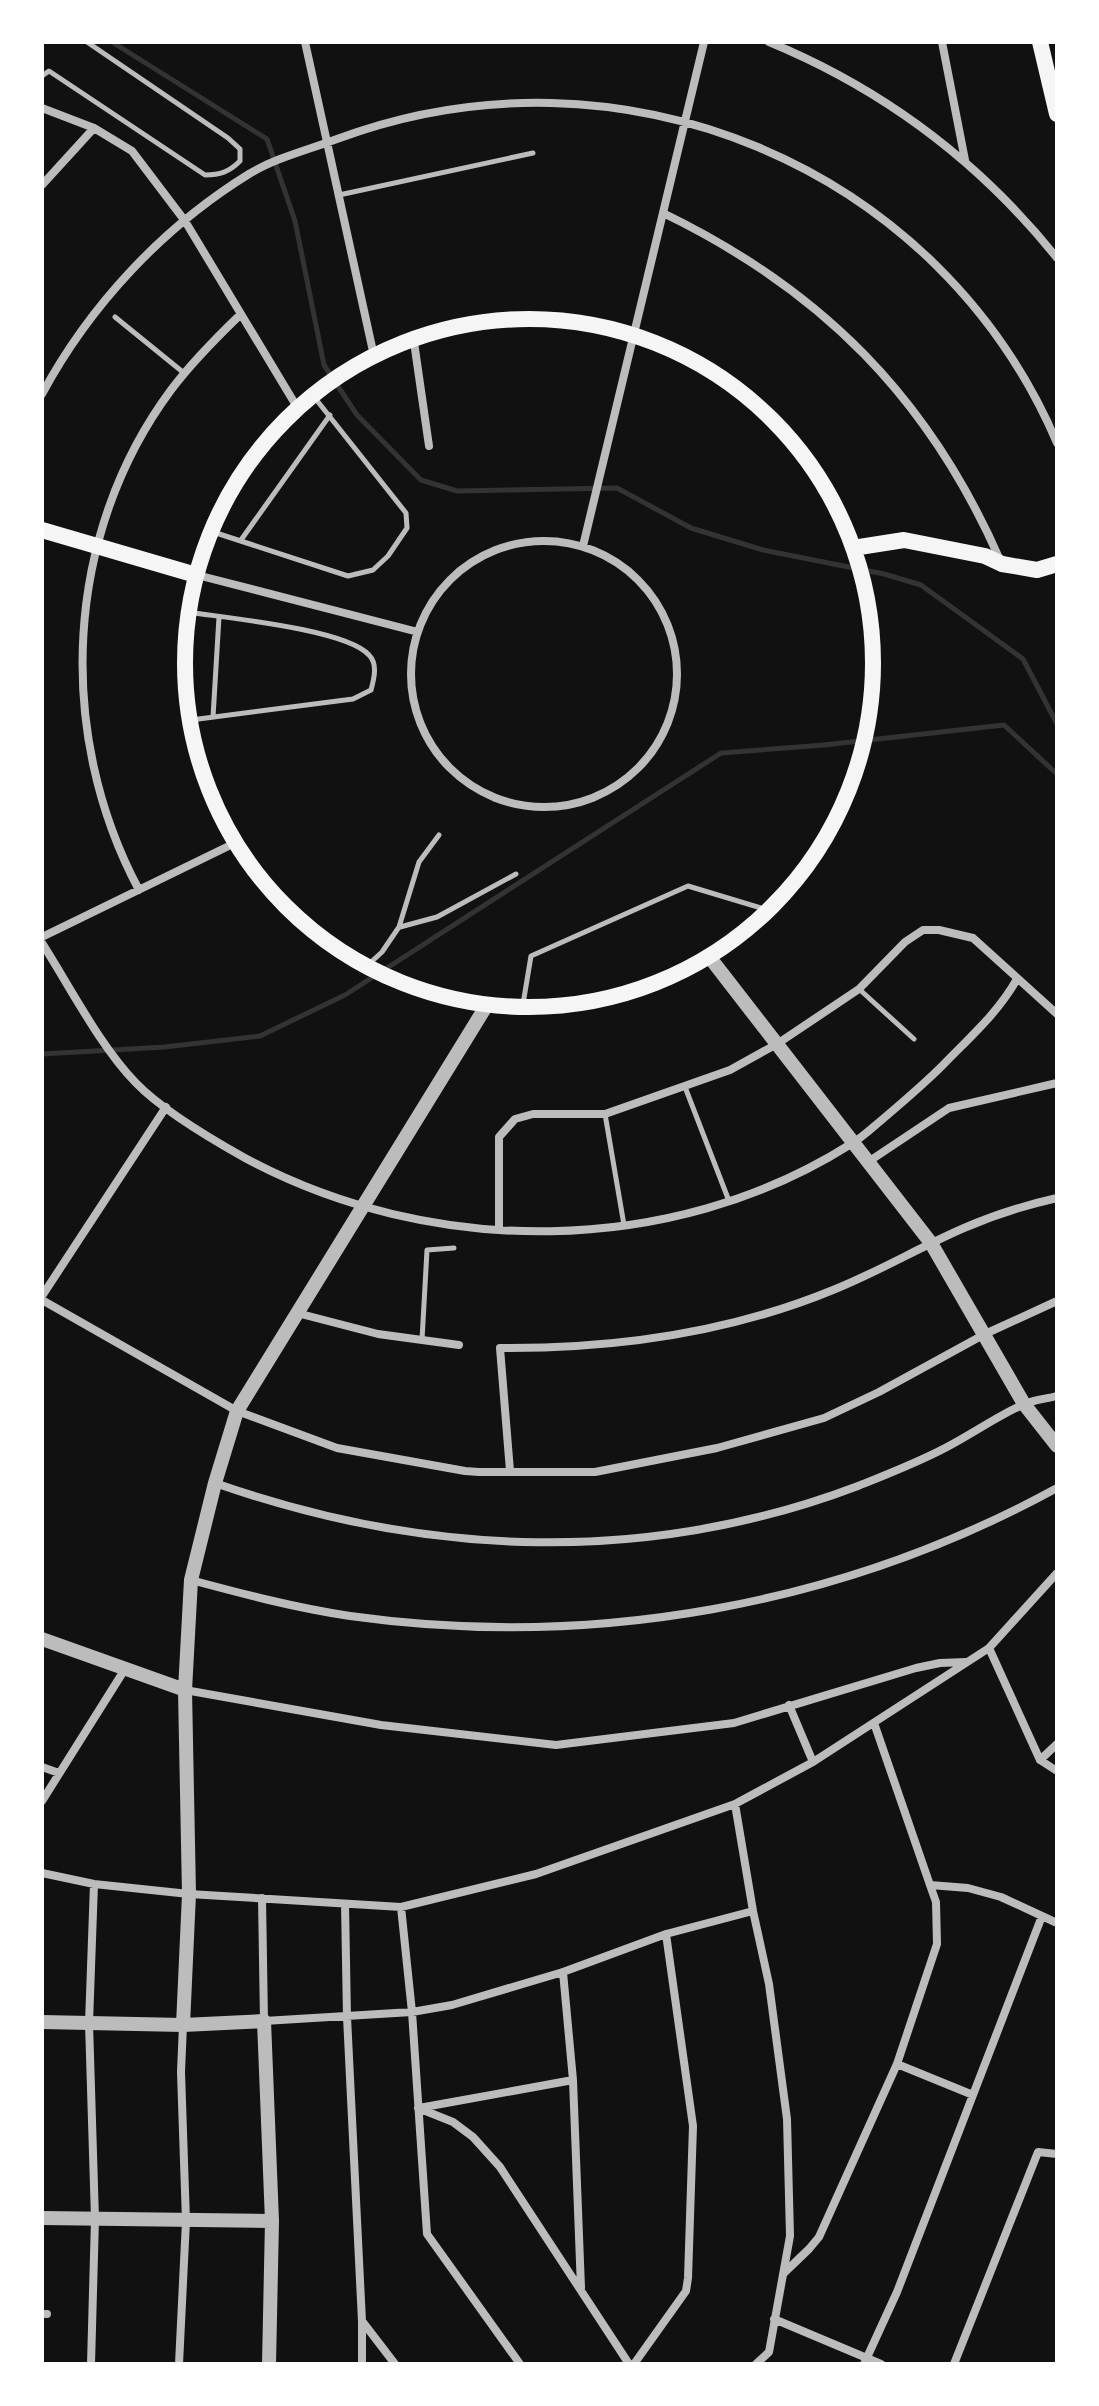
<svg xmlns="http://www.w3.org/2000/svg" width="1099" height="2406" viewBox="0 0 1099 2406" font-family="'Nunito Sans',sans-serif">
<rect width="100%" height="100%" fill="#111"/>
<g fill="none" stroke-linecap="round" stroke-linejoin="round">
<path stroke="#333" stroke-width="5" d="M112,42l155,97 28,82 29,144 33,50 64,65 36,11 160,-3 74,40 72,22 121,24 37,11 102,74 34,65
M42,1054l123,-7 95,-11 85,-41 376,-242 103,-8 180,-20 53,49"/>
<path stroke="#bcbcbc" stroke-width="5" d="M42,76l7,-5 156,104c15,0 24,-3 35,-14v-12l-12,-11 -141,-96
M339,195l194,-42
M115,317l69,56
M210,531l138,45 25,-6 15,-14 19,-28 -1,-15 -95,-120
M241,540l89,-125
M188,612c38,6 158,17 181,43 9,9 5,24 2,35l-18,9 -162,21
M213,717l6,-100
M400,927l37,-10 79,-43
M369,964l13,-12 17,-25 20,-65 20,-27
M859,989l55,50
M522,1010l9,-54 157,-70 83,25
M685,1087l44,114
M605,1114l19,111
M422,1340l5,-90 27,-2"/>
<path stroke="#bcbcbc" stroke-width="8" d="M305,42l69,314
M769,42c114,47 211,120 288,216
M942,42l23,118
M42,108l52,20 38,23 53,70 112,186
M42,185l52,-57
M663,213c159,77 266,185 337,347
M414,342l15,104
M42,394c48,-89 121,-167 207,-220 26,-16 59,-24 88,-35 281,-105 601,25 720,304
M411 674a133 133 0 1 1 266 0a133 133 0 1 1-266 0Z
M583,546l121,-504
M197,575l221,57
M139,890c-84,-157 -75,-356 32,-500 21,-28 45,-52 70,-76
M42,937l195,-95
M42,943c28,44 58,103 94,140 27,28 75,56 109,75 186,100 426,100 606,-14 12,-7 22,-17 33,-26 20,-17 40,-34 59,-53 26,-27 55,-52 74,-86
M868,1162l81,-54 108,-25
M499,1230v-93l16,-18 18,-5h72l125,-44 47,-26 82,-55 46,-47 18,-12h16l34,8 84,76
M42,1296l124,-189
M42,1300l195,111 100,37 128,23 14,1h116l122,-24 107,-30 55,-26 106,-58 72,-33
M297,1313l81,21 81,11
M510,1471l-10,-123c114,1 226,-14 333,-58 45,-18 87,-43 131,-62 30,-13 62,-23 93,-30
M215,1483c211,74 432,83 643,3 30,-12 61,-24 89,-39 25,-13 49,-30 75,-42 10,-5 24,-6 35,-9
M191,1580c52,14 105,28 159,36 243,34 491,-10 707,-128
M989,1648l51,112 17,11
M185,1690l196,35 175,20 178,-22 182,-55 24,-5 26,-1
M789,1705l24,57
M874,1723l56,162 38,3 33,9 56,26
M1040,1760l17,-16
M42,1767l17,6
M42,1801l83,-132
M735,1804l18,107 16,73 18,135 3,117 -21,116 -13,12
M42,1873l52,11 95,10 212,13 135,-33 199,-70 78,-42 176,-114 68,-75
M262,1898l2,123 148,-9 40,-7 111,-33 103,-38 87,-23
M345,1904l2,113 15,304 33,43
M401,1907l11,105 15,222 93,130
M897,2064l76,31
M573,2080l8,208
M418,2108l35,14 20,15 27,30 129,197
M419,2108l154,-28 -10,-108
M784,2273l25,-24 10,-12 78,-173 40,-120 -1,-42 -6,-17
M42,2314h5
M774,2319l107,45
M362,2322v42
M91,2364l4,-145 -6,-196 5,-139
M179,2364l7,-143 -5,-149 2,-47
M634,2364l52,-73 2,-13 5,-152 -27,-192
M864,2364l33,-72 145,-376
M954,2364l84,-212 19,2"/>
<path stroke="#bcbcbc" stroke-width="14" d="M711,959l220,284 93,161 33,42
M42,1639l143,51
M42,2022l141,3 81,-4 8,200 -3,143
M183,2025l6,-131 -4,-204 6,-110 24,-97 22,-72 248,-403
M42,2218l230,3"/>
<path stroke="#f5f5f5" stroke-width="16" d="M1040,42l17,72
M185 663a344 344 0 1 1 688 0a344 344 0 1 1-688 0Z
M42,530l154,45
M853,548l51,-8 81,16 17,8 35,6 20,-6"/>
</g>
<rect width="1099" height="2406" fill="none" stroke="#ffffff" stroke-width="88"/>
</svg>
